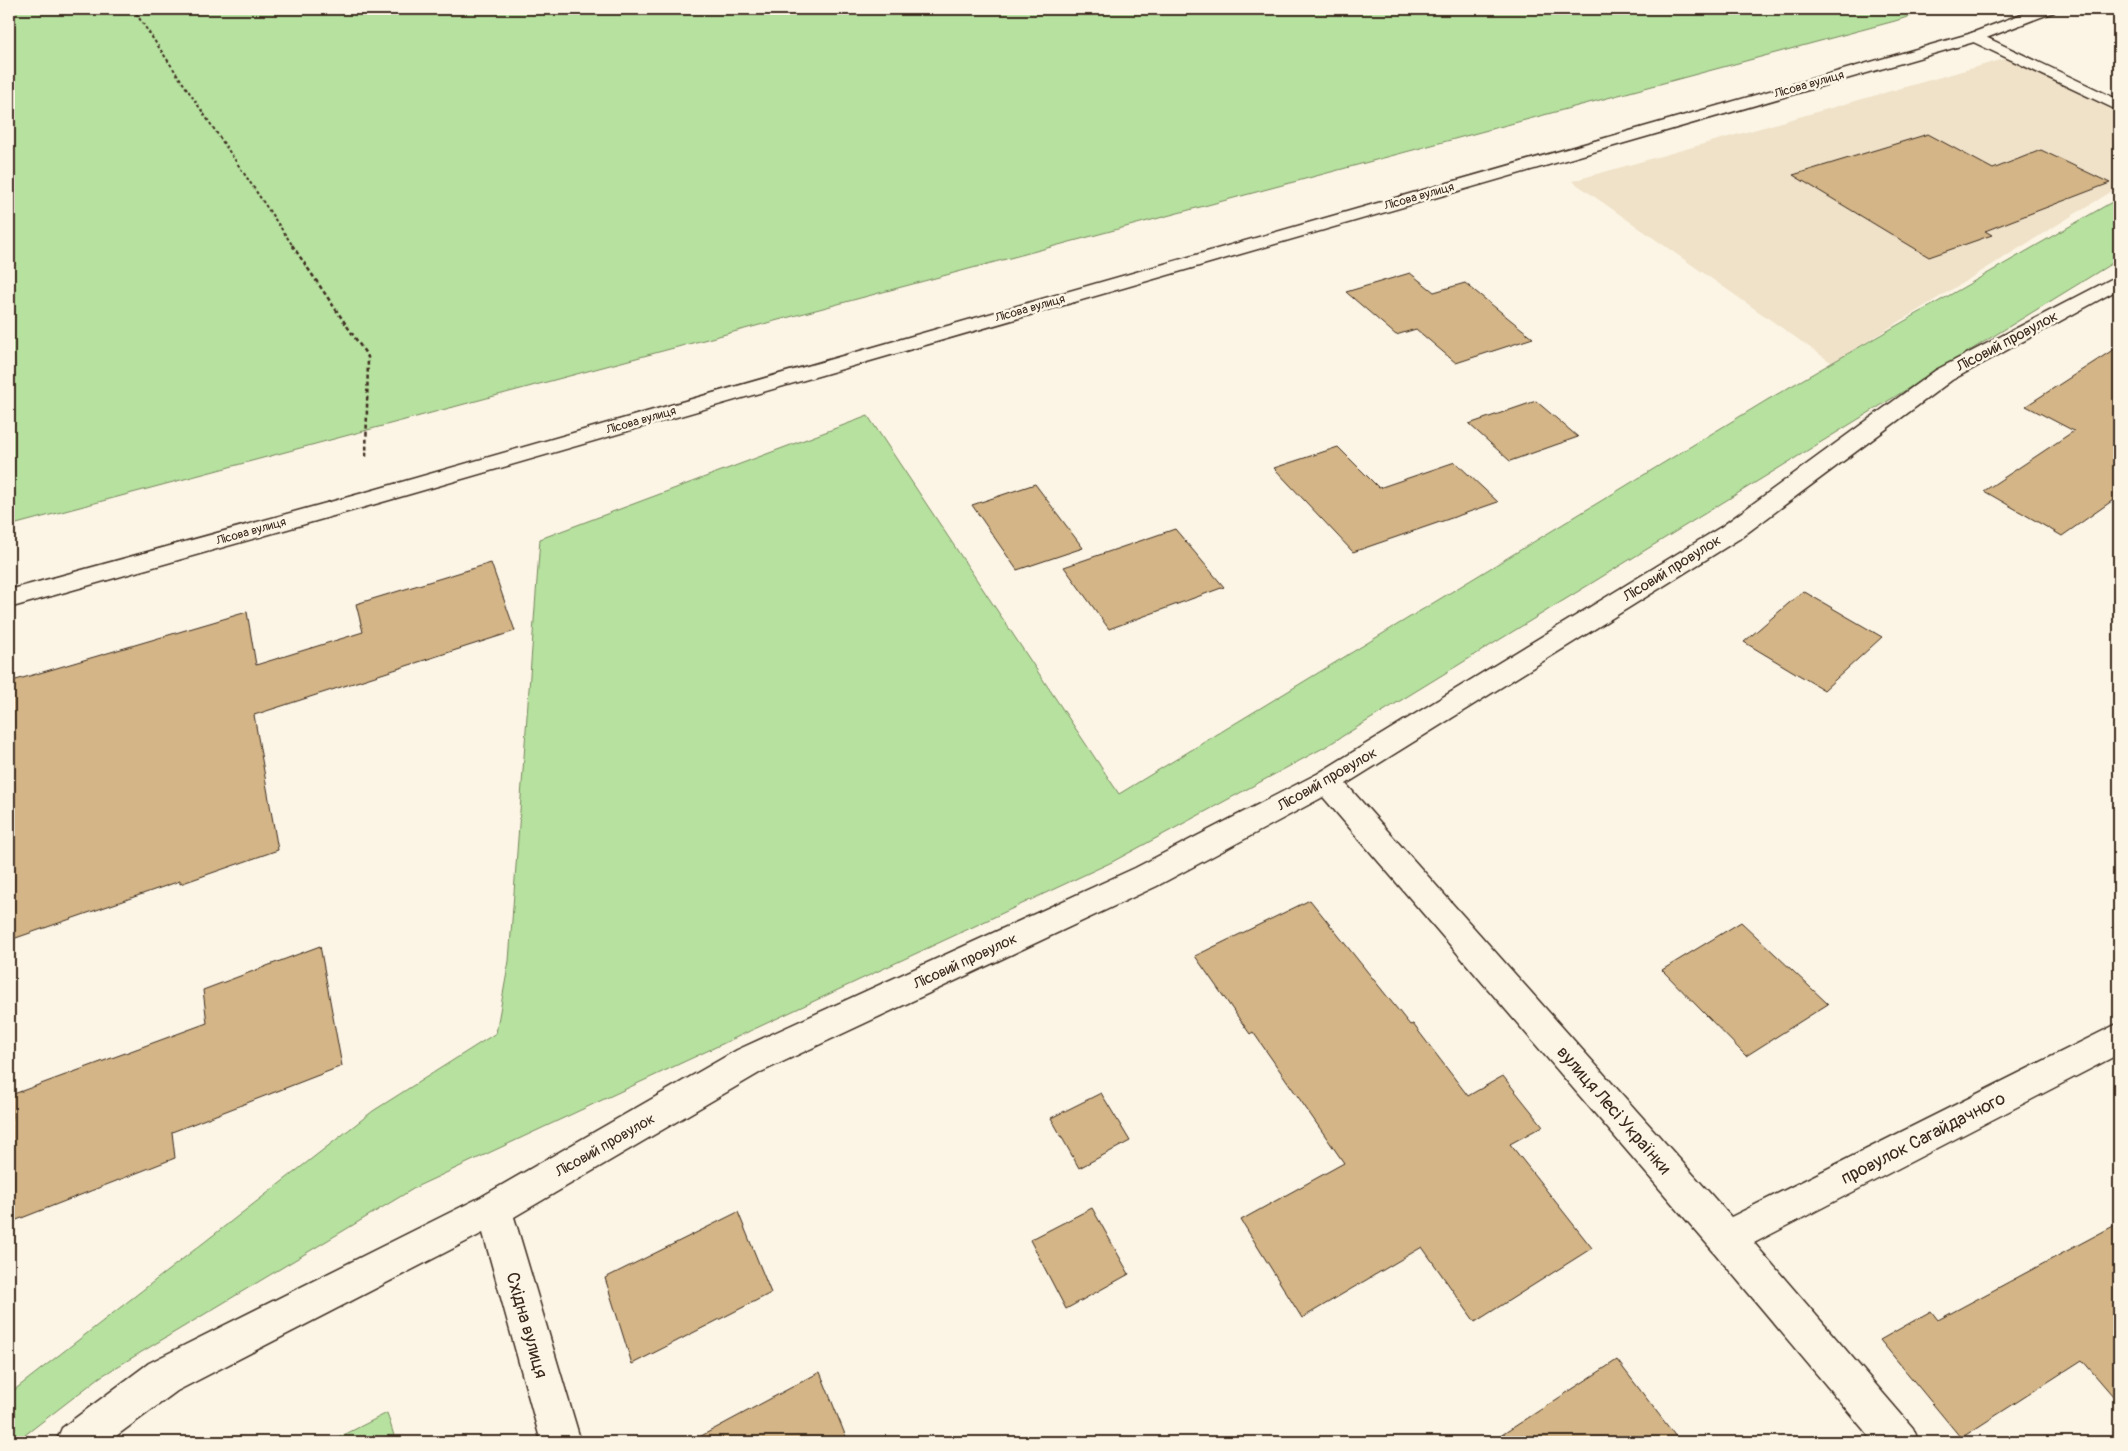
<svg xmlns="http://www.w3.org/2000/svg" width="2128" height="1451" viewBox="0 0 2128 1451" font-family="Pangolin,sans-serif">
<rect width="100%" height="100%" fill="#fcf5e5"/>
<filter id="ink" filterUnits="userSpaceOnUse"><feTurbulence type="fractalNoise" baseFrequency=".02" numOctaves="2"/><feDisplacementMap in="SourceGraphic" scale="10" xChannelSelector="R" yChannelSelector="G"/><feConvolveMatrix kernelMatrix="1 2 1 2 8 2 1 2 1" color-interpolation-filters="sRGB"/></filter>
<g filter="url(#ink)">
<path fill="#f0e2c9" d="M2008,58l111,55v74l-287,176 -260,-182z"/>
<path fill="#b6e19f" stroke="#78865e" d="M9,9h1923l-37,12 -1886,505z
M2119,198v61l-794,488 -213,115 -694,324 -318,191 -84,65h-7v-48l364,-283 123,-78 13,-72 31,-422 328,-123 251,378 648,-394z
M387,1413l9,29h-66z"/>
<path fill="#d3b587" stroke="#3b2a1e" d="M1928,134l65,35 48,-19 69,33 -125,48 7,4 -63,22 -136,-82z
M1410,273l24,19 31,-9 68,55 -77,25 -40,-34 -20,6 -50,-43z
M2119,346v150l-57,40 -78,-45 90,-60 -48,-25z
M1536,401l42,36 -68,24 -41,-37z
M1338,447l41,41 76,-26 43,40 -145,50 -79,-84z
M1035,484l48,64 -66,22 -45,-65z
M1175,529l49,58 -115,42 -45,-62z
M491,563l24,68 -261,84 24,135 -98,34v-3l-170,59 -1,-258 238,-70 9,53 107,-33 -7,-28z
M1803,591l79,46 -58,53 -80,-48z
M1310,900l100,125 3,-1 55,72 35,-20 40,50 -33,18 82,104 -117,74 -53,-75 -120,71 -61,-98 103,-57 -91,-131 -3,2 -55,-78z
M1741,922l87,82 -82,52 -84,-86z
M320,946l22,120 -170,66 3,26 -161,63 -3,-126 196,-72 -4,-33z
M1101,1093l29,48 -51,27 -28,-50z
M1092,1208l37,66 -63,35 -36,-69z
M738,1212l33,81 -139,71 -27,-86z
M2119,1223v180l-37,-43 -121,78 -81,-98 51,-29 7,9z
M1617,1360l63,82h-189z
M820,1372l28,70h-158z"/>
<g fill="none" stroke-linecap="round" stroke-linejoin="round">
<g stroke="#3b2a1e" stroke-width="3">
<path id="street" d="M1975,32l144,68v11l-150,-71 -2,-3 2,-3z
M2119,275v14l-167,91 -213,159 -393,245 385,433 388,-194v31l-365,189 159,185 6,14h-45l-161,-191 -390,-454 -166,89 -396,186 -247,145 67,225h-40l-58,-209 -306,158 -69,51h-52l6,-14 87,-65 332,-166 256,-147 398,-182 182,-94 404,-247 215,-157z"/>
</g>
<g stroke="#3b2a1e" stroke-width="3">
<path id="secondary" d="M2035,9h22l-3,3 -73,28 -1602,463 -370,105v-18l354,-97 1606,-459z"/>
</g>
<path stroke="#3b2a1e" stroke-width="2" stroke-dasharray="3 2.5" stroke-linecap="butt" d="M133,9l160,237"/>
<path stroke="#3b2a1e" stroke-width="2.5" stroke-dasharray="4 3" stroke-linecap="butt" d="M292,245l76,112 -2,101"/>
<use href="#street" fill="#fcf5e5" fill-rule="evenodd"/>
<use href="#secondary" fill="#fcf5e5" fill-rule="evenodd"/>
</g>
</g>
<g text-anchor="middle" stroke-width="5" stroke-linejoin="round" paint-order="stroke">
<g font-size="12" fill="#3b2a1e" stroke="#fcf5e5">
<text transform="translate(1809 84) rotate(-16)" y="4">Лісова вулиця</text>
<text transform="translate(1419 196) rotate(-16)" y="4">Лісова вулиця</text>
<text transform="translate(1030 308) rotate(-16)" y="4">Лісова вулиця</text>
<text transform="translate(641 420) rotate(-16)" y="4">Лісова вулиця</text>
<text transform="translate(251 531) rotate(-16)" y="4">Лісова вулиця</text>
</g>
<g font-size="15" fill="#3b2a1e" stroke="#fcf5e5">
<text transform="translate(2007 341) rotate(-28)" y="5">Лісовий провулок</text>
<text transform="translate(1672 568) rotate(-32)" y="5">Лісовий провулок</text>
<text transform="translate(1327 779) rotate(-30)" y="5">Лісовий провулок</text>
<text transform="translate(965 961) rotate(-25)" y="5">Лісовий провулок</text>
<text transform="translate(605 1145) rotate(-30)" y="5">Лісовий провулок</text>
</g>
<g font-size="18" fill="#3b2a1e" stroke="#fcf5e5">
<text transform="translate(1614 1110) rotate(49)" y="6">вулиця Лесі Українки</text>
<text transform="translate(1923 1138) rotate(-27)" y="6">провулок Сагайдачного</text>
<text transform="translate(527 1325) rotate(74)" y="6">Східна вулиця</text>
</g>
</g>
<rect width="2128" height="1451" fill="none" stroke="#fcf5e5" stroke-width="30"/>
<rect x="15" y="15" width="2098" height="1421" fill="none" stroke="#3b2a1e" stroke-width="2" filter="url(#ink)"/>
</svg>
